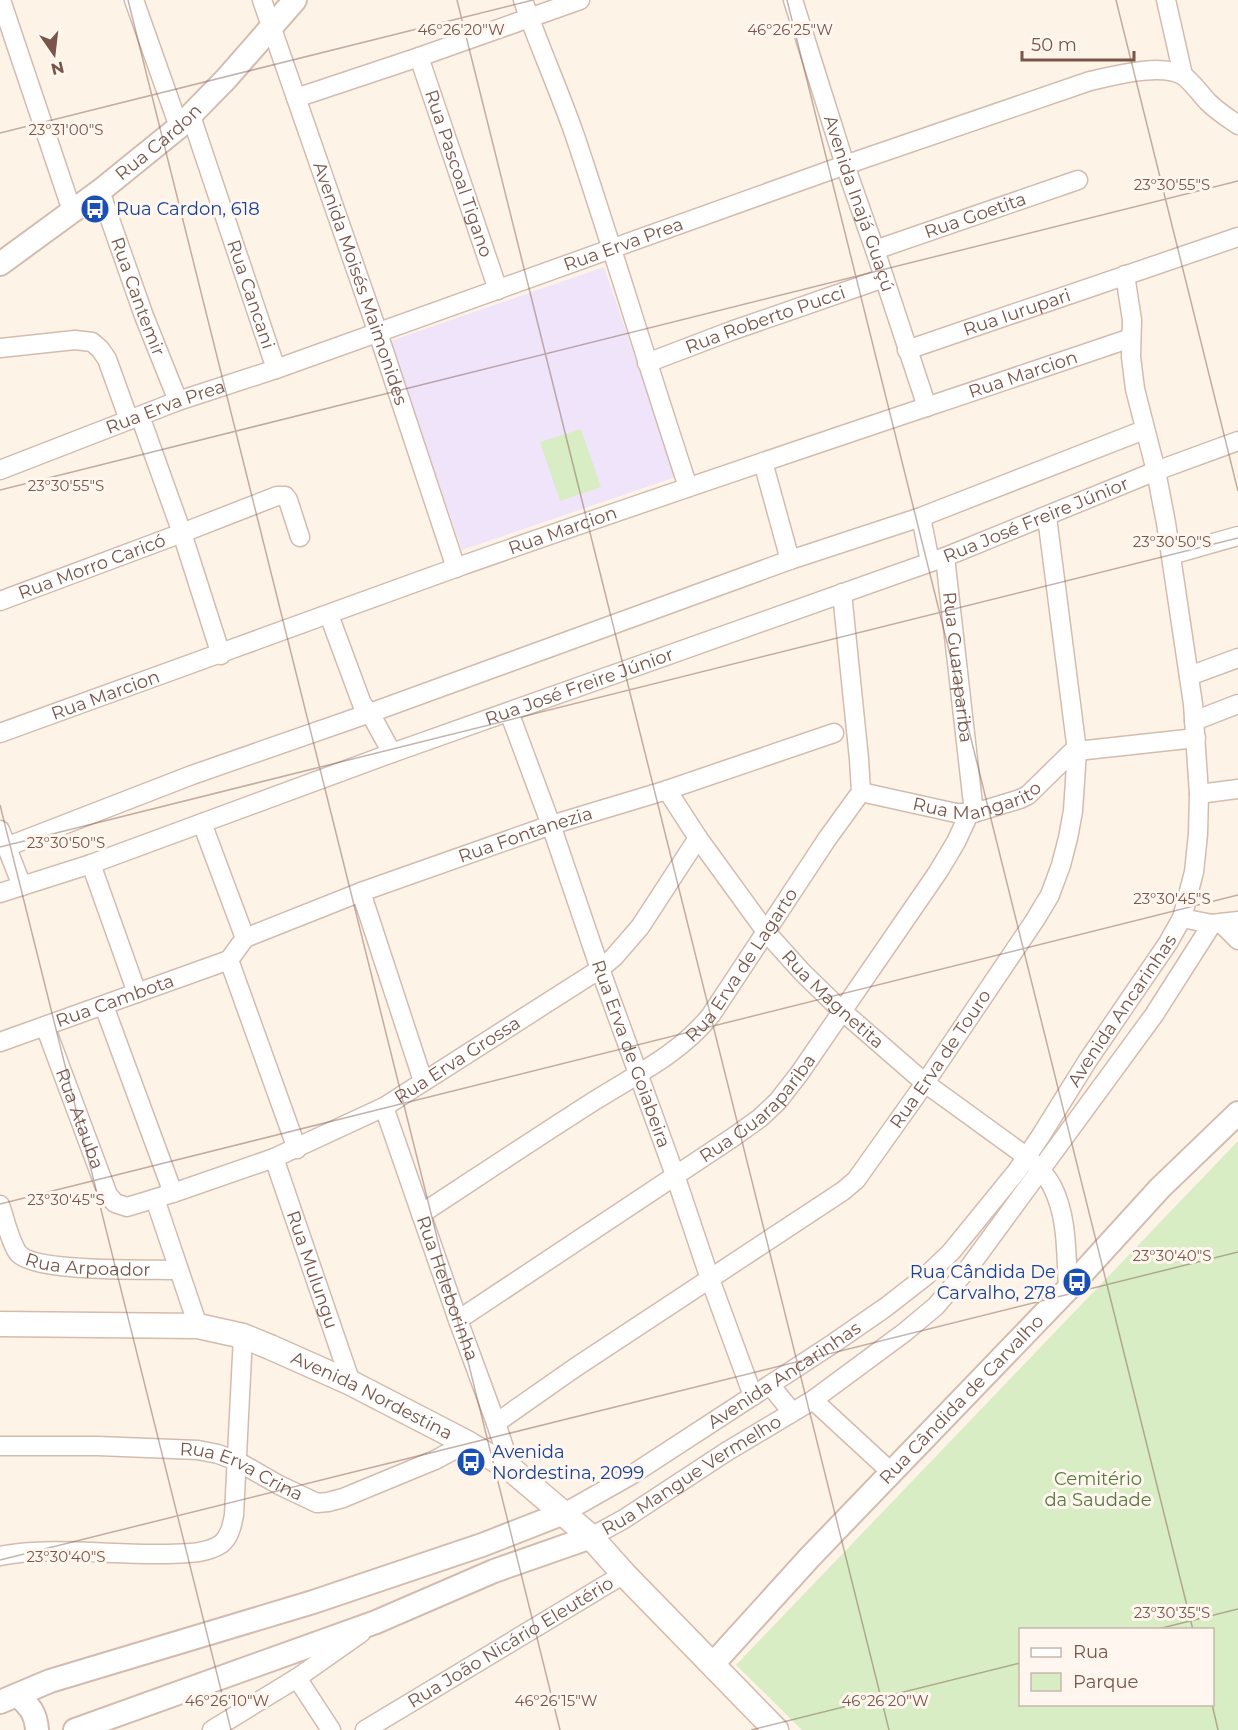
<svg xmlns="http://www.w3.org/2000/svg" width="1238" height="1730" viewBox="0 0 1238 1730" font-family="Montserrat,sans-serif">
<rect width="100%" height="100%" fill="#fef3e7"/>
<path fill="#f0e4fa" d="M604,267l72,210 -214,73 -72,-209z"/>
<path fill="#d8edc4" fill-rule="evenodd" d="M581,429l20,58 -41,14 -20,-59z
M1238,1141v589h-436l-66,-65zM1020,1630h192v74h-192z"/>
<g fill="none" stroke-linecap="round" stroke-linejoin="round">
<g stroke="#d3bcaf" stroke-width="21">
<g id="minor">
<path d="M1,0l71,211"/>
<path d="M134,0l45,127"/>
<path id="s1" d="M262,0l116,333 78,235"/>
<path d="M523,0c16,46 36,90 52,136 39,116 74,234 113,351"/>
<path id="s2" d="M793,0l52,165 30,85 52,157"/>
<path d="M1166,0l17,75"/>
<path id="s3" d="M419,57l79,233"/>
<path d="M296,98l123,-41 161,-57"/>
<path id="s4" d="M191,116l85,253"/>
<path id="s5" d="M100,191l44,125 34,85"/>
<path id="s6" d="M875,250l203,-70"/>
<path d="M0,348l75,-8 17,2 8,7 7,10 22,61"/>
<path id="s7" d="M907,350l331,-113"/>
<path id="s8" d="M647,363l84,-32 153,-53"/>
<path d="M140,416l42,117 39,122"/>
<path d="M763,462l27,98"/>
<path id="s9" d="M0,470l178,-69 98,-32 569,-204 245,-84c23,-5 70,-18 92,-6 9,5 19,20 26,27 9,9 20,16 30,23"/>
<path d="M921,517l9,45"/>
<path d="M1171,555l67,-19"/>
<path id="s10" d="M945,557l29,256"/>
<path id="s11" d="M0,601l182,-68 95,-37h8l3,4 12,37"/>
<path d="M329,615l33,89 8,9 22,40"/>
<path d="M1189,676l49,-18"/>
<path id="s12" d="M509,712l42,113 49,144 75,206 35,104 43,117"/>
<path d="M1194,721l44,-17"/>
<path id="s13" d="M0,733c153,-54 305,-112 458,-166 224,-79 449,-153 673,-229"/>
<path d="M1077,751l119,-13"/>
<path id="s14" d="M667,790l31,48 69,95 35,39 39,38 84,73 102,74c9,9 19,17 25,29 16,31 14,69 16,103"/>
<path id="s15" d="M861,792l95,21h18l46,-14 8,-4 48,-47"/>
<path d="M1199,794l39,-5"/>
<path d="M202,823l43,115"/>
<path d="M0,830l22,56"/>
<path d="M6,847l186,-72 178,-62 420,-153 131,-43 223,-87"/>
<path d="M91,864l46,129"/>
<path d="M361,892l62,189"/>
<path id="s16" d="M0,893l91,-29 301,-111 553,-196 211,-86 82,-30"/>
<path d="M1182,918l30,6 26,-3"/>
<path d="M1221,923l17,17"/>
<path id="s17" d="M229,960l16,-22 116,-46 190,-67 116,-35 167,-57"/>
<path d="M229,960l68,189"/>
<path d="M104,1006l69,187"/>
<path id="s18" d="M45,1026l63,169 7,8 12,4 46,-14 101,-35 110,-51 158,-101 58,-37 14,-12 26,-30 58,-89"/>
<path id="s19" d="M0,1042l229,-82"/>
<path id="s20" d="M384,1107l74,213 38,103 15,46"/>
<path id="s21" d="M274,1158l77,225"/>
<path d="M155,1199l43,127"/>
<path id="s22" d="M0,1205c5,14 10,37 18,48 16,20 131,16 160,17"/>
<path id="s23" d="M421,1214c58,-38 115,-76 173,-113 41,-26 86,-47 117,-86l116,-176 34,-47 -2,-33 -17,-166"/>
<path id="s24" d="M458,1320l274,-182 28,-20 18,-17 21,-27 139,-202 18,-30 13,-28"/>
<path d="M770,1385l22,27"/>
<path d="M813,1400l78,72"/>
<path id="s25" d="M496,1423l80,-56 267,-176 13,-11 69,-97 110,-163 15,-25 11,-30 7,-27 5,-27 4,-60 -30,-234"/>
<path id="s26" d="M0,1446h98l100,4 20,4 19,7 42,24 38,18 11,-1 15,-4 92,-38 32,-17"/>
<path id="s27" d="M564,1513l69,-39 201,-131 52,-36 41,-32 24,-23 66,-81 23,-34 48,-77 80,-117 14,-25 12,-46 4,-38 1,-40 -6,-90 -27,-181 -10,-52 -21,-82 -4,-32 1,-37 -7,-45"/>
<path id="s28" d="M591,1537l33,-18 102,-67 87,-52 92,-68 31,-26 34,-40 184,-251 58,-91"/>
<path d="M0,1556c49,-10 111,-1 162,-2 20,-1 42,1 59,-10 9,-7 11,-19 13,-29l9,-179"/>
<path d="M297,1678l34,52"/>
<path d="M212,1730l85,-52 64,-45"/>
<path id="s29" d="M365,1730l259,-156"/>
</g>
</g>
<g stroke="#d3bcaf" stroke-width="26">
<g id="tertiary">
<path id="s30" d="M0,264l100,-73 79,-64 47,-48 69,-79"/>
<path id="s31" d="M713,1664l97,-107 258,-268 92,-101 78,-75"/>
<path d="M17,1695c12,10 19,18 20,35"/>
<path d="M0,1702l50,-21 263,-79 169,-57 82,-32"/>
<path d="M75,1730l301,-108 118,-51 97,-34"/>
</g>
</g>
<g stroke="#d6bbab" stroke-width="27">
<g id="secondary">
<path id="s32" d="M0,1324l198,2 45,10 27,11 81,36 116,60 44,26 80,68 33,37 152,156"/>
</g>
</g>
<use href="#minor" stroke="#fff" stroke-width="18"/>
<use href="#tertiary" stroke="#fff" stroke-width="22"/>
<use href="#secondary" stroke="#fff" stroke-width="24"/>
</g>
<path fill="none" stroke="#795649" stroke-width="1.5" stroke-opacity="0.45" d="M128,0l432,1730M457,0l432,1730M787,0l406,1630M1116,0l122,491M0,133l533,-133M0,490l1238,-309M0,805l231,925M0,847l1238,-309M0,1204l1238,-309M0,1560l1238,-308M1154,1630l84,-21M1212,1704l6,26M751,1730l269,-67"/>
<defs>
<g id="bus-disc" transform="scale(1.5)"><circle r="9.5" fill="#1a4fb4" stroke="#fff7ef"/><path d="M-5-6H5V4H4V6H2V4H-2V6H-4V4H-5ZM-3.5-4V0h7V-4ZM-3.5 1.2v1.5H-2V1.2ZM2 1.2v1.5H3.5V1.2Z" fill="#fff"/></g>
</defs>
<g fill-rule="evenodd">
<use href="#bus-disc" x="95" y="209"/>
<use href="#bus-disc" x="1077" y="1282"/>
<use href="#bus-disc" x="471" y="1462"/>
</g>
<g text-anchor="middle" stroke-width="6" stroke-linejoin="round" paint-order="stroke">
<g font-size="18" fill="#795649" stroke="#fff7ef">
<text dy="6" stroke="none"><textPath href="#s30" startOffset="200">Rua Cardon</textPath></text>
<text dy="6" stroke="none"><textPath href="#s3" startOffset="123">Rua Pascoal Tigano</textPath></text>
<text dy="6" stroke="none"><textPath href="#s2" startOffset="214">Avenida Inajá Guaçú</textPath></text>
<text dy="6" stroke="none"><textPath href="#s6" startOffset="106">Rua Goetita</textPath></text>
<text dy="6" stroke="none"><textPath href="#s9" startOffset="663">Rua Erva Prea</textPath></text>
<text dy="6" stroke="none"><textPath href="#s1" startOffset="300">Avenida Moisés Maimonides</textPath></text>
<text dy="6" stroke="none"><textPath href="#s4" startOffset="188">Rua Cancani</textPath></text>
<text dy="6" stroke="none"><textPath href="#s5" startOffset="112">Rua Cantemir</textPath></text>
<text dy="6" stroke="none"><textPath href="#s7" startOffset="116">Rua Iurupari</textPath></text>
<text dy="6" stroke="none"><textPath href="#s8" startOffset="126">Rua Roberto Pucci</textPath></text>
<text dy="6" stroke="none"><textPath href="#s13" startOffset="1084">Rua Marcion</textPath></text>
<text dy="6" stroke="none"><textPath href="#s9" startOffset="177">Rua Erva Prea</textPath></text>
<text dy="6" stroke="none"><textPath href="#s16" startOffset="1101">Rua José Freire Júnior</textPath></text>
<text dy="6" stroke="none"><textPath href="#s13" startOffset="598">Rua Marcion</textPath></text>
<text dy="6" stroke="none"><textPath href="#s11" startOffset="98">Rua Morro Caricó</textPath></text>
<text dy="6" stroke="none"><textPath href="#s10" startOffset="111">Rua Guarapariba</textPath></text>
<text dy="6" stroke="none"><textPath href="#s16" startOffset="615">Rua José Freire Júnior</textPath></text>
<text dy="6" stroke="none"><textPath href="#s13" startOffset="112">Rua Marcion</textPath></text>
<text dy="6" stroke="none"><textPath href="#s15" startOffset="120">Rua Mangarito</textPath></text>
<text dy="6" stroke="none"><textPath href="#s17" startOffset="326">Rua Fontanezia</textPath></text>
<text dy="6" stroke="none"><textPath href="#s23" startOffset="411">Rua Erva de Lagarto</textPath></text>
<text dy="6" stroke="none"><textPath href="#s14" startOffset="268">Rua Magnetita</textPath></text>
<text dy="6" stroke="none"><textPath href="#s19" startOffset="122">Rua Cambota</textPath></text>
<text dy="6" stroke="none"><textPath href="#s27" startOffset="764">Avenida Ancarinhas</textPath></text>
<text dy="6" stroke="none"><textPath href="#s12" startOffset="363">Rua Erva de Goiabeira</textPath></text>
<text dy="6" stroke="none"><textPath href="#s18" startOffset="567">Rua Erva Grossa</textPath></text>
<text dy="6" stroke="none"><textPath href="#s25" startOffset="582">Rua Erva de Touro</textPath></text>
<text dy="6" stroke="none"><textPath href="#s24" startOffset="368">Rua Guarapariba</textPath></text>
<text dy="6" stroke="none"><textPath href="#s18" startOffset="99">Rua Atauba</textPath></text>
<text dy="6" stroke="none"><textPath href="#s22" startOffset="124">Rua Arpoador</textPath></text>
<text dy="6" stroke="none"><textPath href="#s21" startOffset="118">Rua Mulungu</textPath></text>
<text dy="6" stroke="none"><textPath href="#s20" startOffset="192">Rua Heleborinha</textPath></text>
<text dy="6" stroke="none"><textPath href="#s27" startOffset="260">Avenida Ancarinhas</textPath></text>
<text dy="6" stroke="none"><textPath href="#s32" startOffset="386">Avenida Nordestina</textPath></text>
<text dy="6" stroke="none"><textPath href="#s31" startOffset="363">Rua Cândida de Carvalho</textPath></text>
<text dy="6" stroke="none"><textPath href="#s26" startOffset="246">Rua Erva Crina</textPath></text>
<text dy="6" stroke="none"><textPath href="#s28" startOffset="118">Rua Mangue Vermelho</textPath></text>
<text dy="6" stroke="none"><textPath href="#s29" startOffset="170">Rua João Nicário Eleutério</textPath></text>
</g>
<g font-size="18" fill="#164399" stroke="#fff7ef" text-anchor="start">
<text x="116" y="215">Rua Cardon, 618</text>
<text x="1056" y="1278" text-anchor="end">Rua Cândida De<tspan x="1056" dy="21">Carvalho, 278</tspan></text>
<text x="492" y="1458">Avenida<tspan x="492" dy="21">Nordestina, 2099</tspan></text>
</g>
<g font-size="18" fill="#557a3e" stroke="#fff7ef">
<text x="1098" y="1485">Cemitério<tspan x="1098" dy="21">da Saudade</tspan></text>
</g>
</g>
<g font-size="15" text-anchor="middle" fill="#795649" stroke="#fff7ef" stroke-width="6" stroke-linejoin="round" paint-order="stroke">
<text x="461" y="35">46°26'20"W</text>
<text x="790" y="35">46°26'25"W</text>
<text x="66" y="135">23°31'00"S</text>
<text x="1172" y="190">23°30'55"S</text>
<text x="66" y="491">23°30'55"S</text>
<text x="1172" y="547">23°30'50"S</text>
<text x="66" y="848">23°30'50"S</text>
<text x="1172" y="904">23°30'45"S</text>
<text x="66" y="1205">23°30'45"S</text>
<text x="1172" y="1261">23°30'40"S</text>
<text x="66" y="1562">23°30'40"S</text>
<text x="1172" y="1618">23°30'35"S</text>
<text x="227" y="1706">46°26'10"W</text>
<text x="556" y="1706">46°26'15"W</text>
<text x="885" y="1706">46°26'20"W</text>
</g>
<rect x="1019" y="1628" width="195" height="78" fill="#fff7ef" stroke="#c9b7ad" stroke-width="1.5"/>
<rect x="1031" y="1648" width="30" height="9" fill="#ffffff" stroke="#c9b7ad" stroke-width="1.5"/>
<text x="1073" y="1658" font-size="18" fill="#795649">Rua</text>
<rect x="1031" y="1673" width="30" height="18" fill="#d8edc4" stroke="#c9b7ad" stroke-width="1.5"/>
<text x="1073" y="1688" font-size="18" fill="#795649">Parque</text>
<g transform="translate(54 54) rotate(166)" stroke="#fff7ef" stroke-width="4.5" paint-order="stroke">
<path d="M0-4.5L10 22L0 15L-10 22Z" fill="#795649"/>
<text y="-9" font-size="16" font-weight="bold" text-anchor="middle" fill="#795649">N</text>
</g>
<path d="M1022 51v9h112v-9" fill="none" stroke="#795649" stroke-width="3"/>
<text x="1031" y="51" font-size="18" fill="#795649" stroke="#fff7ef" stroke-width="4.5" paint-order="stroke">50 m</text>
</svg>
